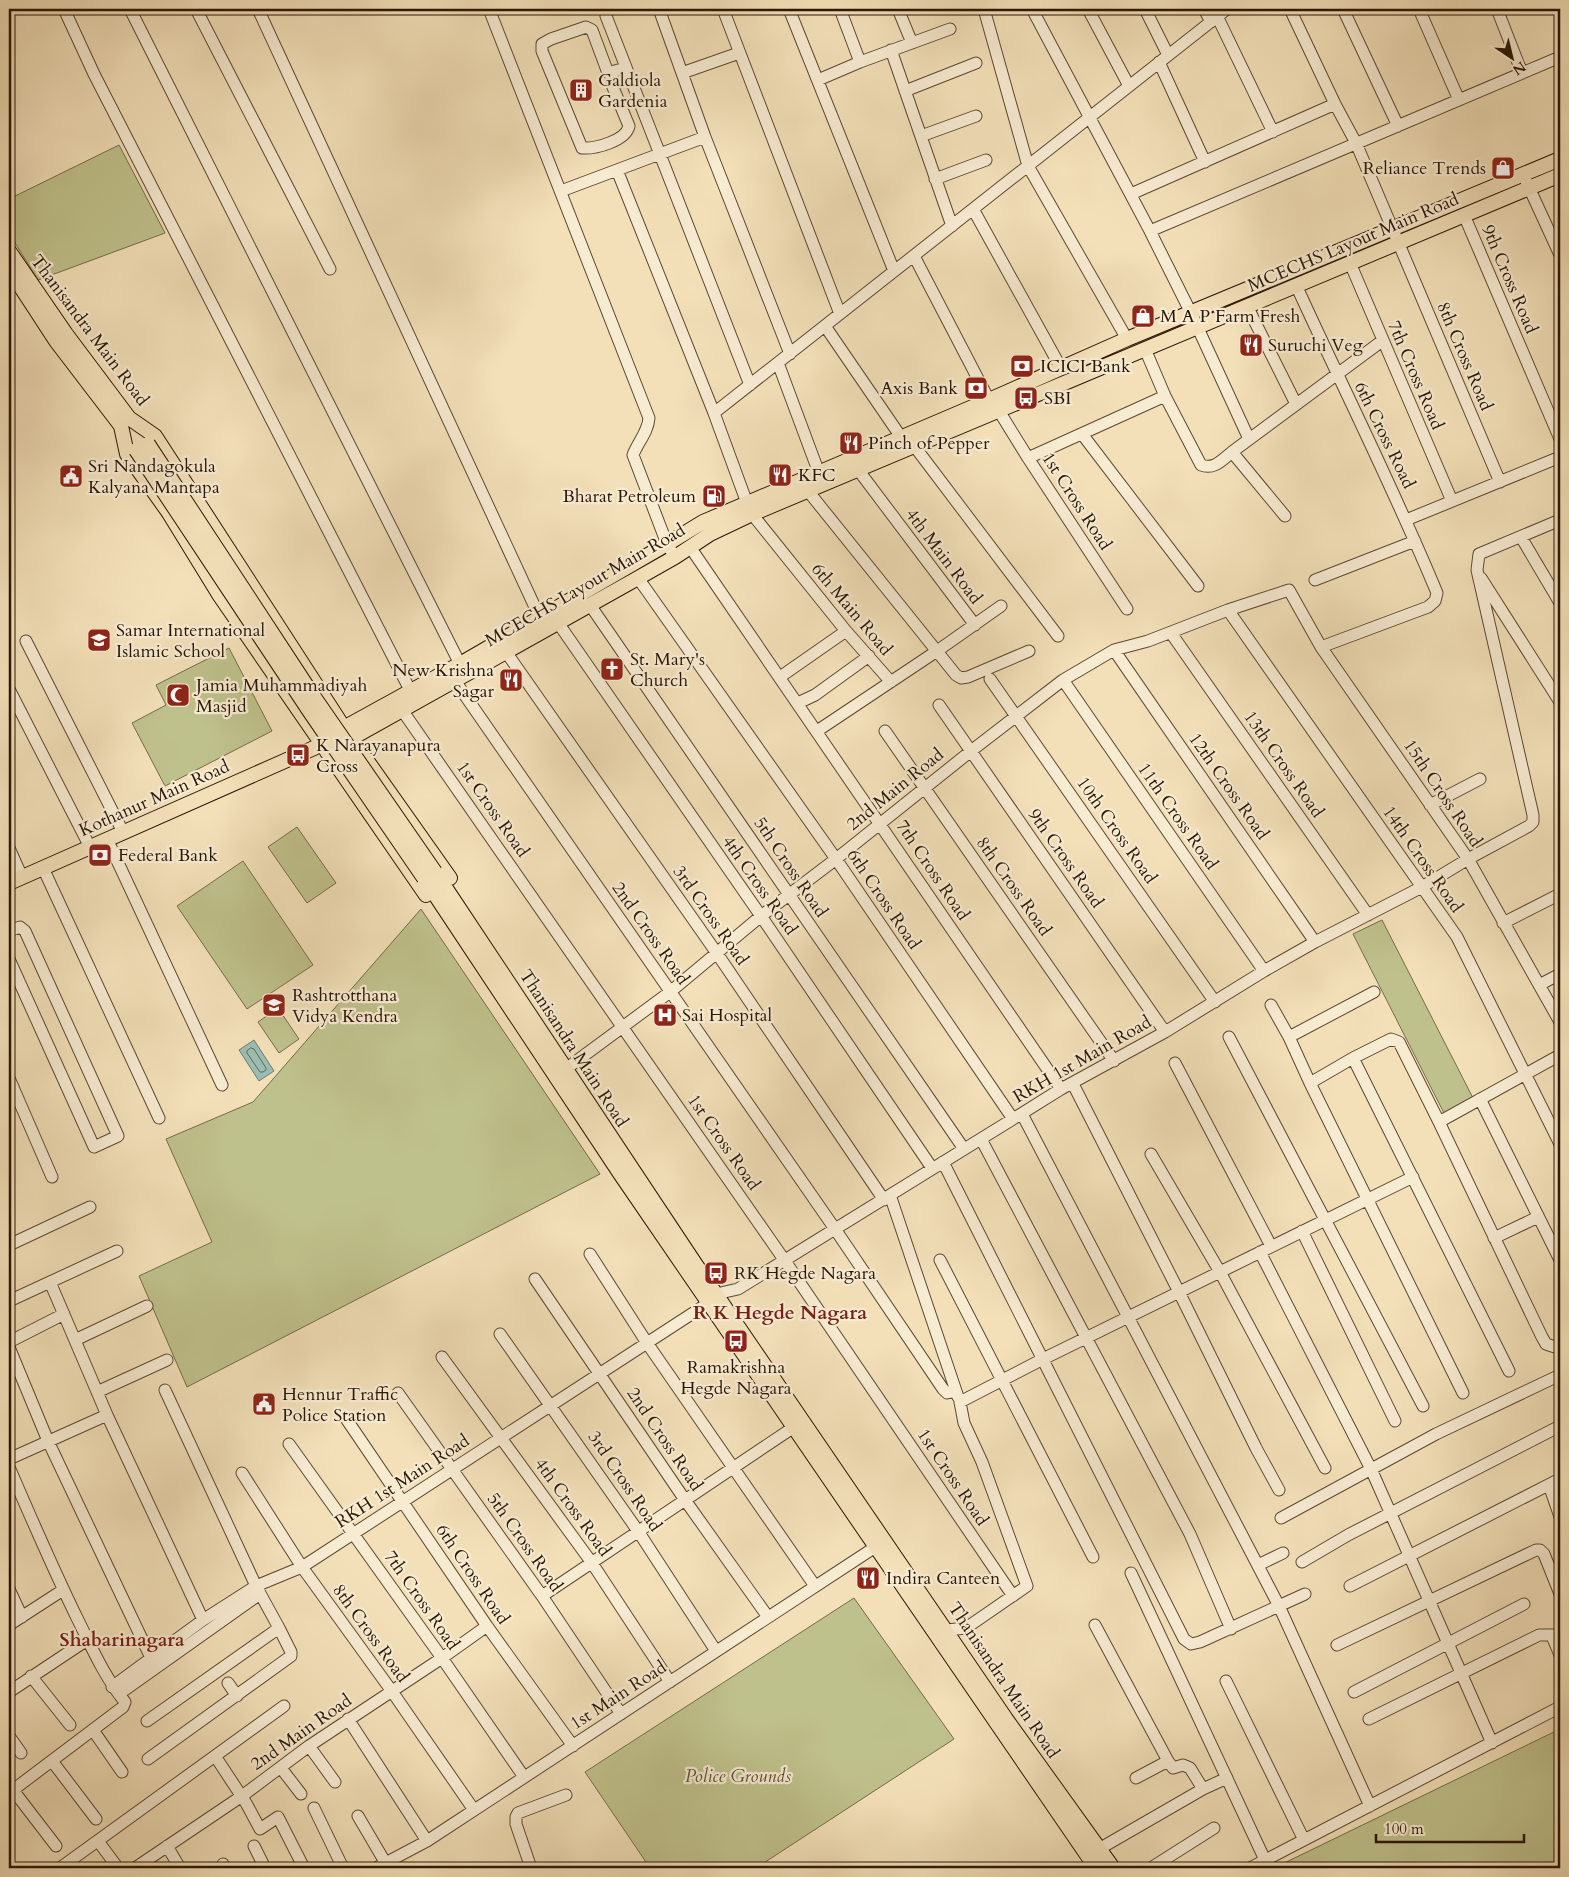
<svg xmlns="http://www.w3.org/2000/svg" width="1569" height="1877" viewBox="0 0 1569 1877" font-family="Cardo,serif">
<rect width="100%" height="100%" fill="#f3e0b9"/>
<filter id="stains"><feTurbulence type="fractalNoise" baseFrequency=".004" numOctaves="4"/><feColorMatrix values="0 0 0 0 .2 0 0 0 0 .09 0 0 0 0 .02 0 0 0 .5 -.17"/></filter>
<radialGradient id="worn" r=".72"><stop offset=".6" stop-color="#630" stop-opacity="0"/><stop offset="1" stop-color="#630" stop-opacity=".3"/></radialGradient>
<path fill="#bfc18c" stroke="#746c48" d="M119,145l46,88 -127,47 -29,-47v-34z
M229,648l43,83 -107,55 -33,-63 34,-18 -10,-20z
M297,827l39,56 -29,20 -39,-56z
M243,861l70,104 -66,44 -70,-103z
M421,909l179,265 -413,213 -48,-111 73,-34 -46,-103 87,-37z
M1382,920l91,178 -28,17 -92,-181z
M278,1008l21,31 -20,14 -21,-31z
M854,1598l100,141 -198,129h-106l-65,-96z
M1560,1729v139h-286z"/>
<path fill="#9bbdb1" stroke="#6e7b6c" d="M254,1040l20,31 -15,10 -20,-31z"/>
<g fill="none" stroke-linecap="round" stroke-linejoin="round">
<path stroke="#626a5a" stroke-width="1" d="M251,1048l3,1 12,19v2l-3,2h-3l-13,-19v-2z"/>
<g stroke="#5c4931" stroke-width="13">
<path id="minor" d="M64,9l30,65 317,618
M130,9l330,655
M196,9l134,260
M258,9l282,609
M489,9l160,409c-1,14 -11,24 -16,37l34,89 8,13
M659,9l46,128 85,217
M723,9l117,305
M789,9l105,262
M840,9l20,53
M898,9l14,34
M984,9l44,157 99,173
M1032,9l118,222 41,82 58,126
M1088,9l41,77
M1145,9l23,46
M1204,9l7,13
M1290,9l45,95 21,39 144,339
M1343,9l55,117
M1419,9l40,91
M1497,9l25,64
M606,16l144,369
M1217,16l56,116
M891,50l61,176
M1159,62l46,100
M625,68l-17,5 -16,-43 -6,-3 -35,12 -9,5v7l40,97c13,1 44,-7 47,-22l-17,-41 17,-7
M682,73l57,-20
M818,80l42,-18 90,-33
M905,91l71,-28
M921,136l55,-20
M617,170l88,-33
M935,179l51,-19
M1526,181l34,74
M561,191l56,-21 97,243 33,90
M1131,194l204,-90
M973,209l88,159
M1464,215l96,224
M1150,231l410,-174
M914,256l75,144
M1350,263l102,238
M1296,285c47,103 98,204 141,308l-2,8 -7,6 -107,40
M1247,306l49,98
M825,326l76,111
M1145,349l20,47 36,69c13,5 21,-5 31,-13l53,64
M778,363l41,110
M999,411l29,47 99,151
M714,413l513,-404
M1082,434l116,152
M915,447l143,189
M1232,452l150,-111
M1028,458l137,-62
M853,463l122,162
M808,491l148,184 5,3 7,-1 61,-26
M752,514l94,117 45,51
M1406,520l154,-63
M1521,537l39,66
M690,547l371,542
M638,578l198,281 177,260
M1481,578l79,124
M1315,580l100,-39
M590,605l374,544
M1228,610l229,327 103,207
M554,617l207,299 171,252
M1171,633l197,282
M26,641l97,191
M1114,650l201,292
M506,652l210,300 168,248
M780,677l66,-46
M990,679l225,323
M1063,680l201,291
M455,681l380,548 108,160 4,4 9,-2
M9,689l81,158
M798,703l17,-8 54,-39
M939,705l226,327
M402,710l383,551 228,335
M817,731l120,-80 64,-45
M885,731l229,330
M1430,805l50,-26
M107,839l115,246
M9,848l13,29
M43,868l116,250
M1503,923l57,-29
M9,931l11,-4 5,4 93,205 -24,11 -85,-188
M1539,985l21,-11
M1374,992l-85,45 21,46 153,310
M1271,1005l18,32
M1229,1037l194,369
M1353,1058l156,313
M1175,1063l96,183
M559,1074l111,-82 91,-76 75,-57 135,-108 92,-71 51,-30 34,-9 80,-31 61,-20 32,57 147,212 92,163
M9,1078l43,99
M1310,1083l43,-25 38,-19 8,3 40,80 103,215 4,7 9,3 5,-2
M1073,1084l106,208 77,156 23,42
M1480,1099l80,161
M1022,1114l257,492 91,200
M1439,1122l121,-67
M981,1139l209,395 41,95
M1151,1154l69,118 105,196
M943,1162l241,477 7,5 9,-2 105,-48
M890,1195l68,202
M1302,1231l93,190
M1494,1238l44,-21
M9,1245l81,-38
M1260,1252l111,217 121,274
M590,1254l57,89 168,243
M940,1260l153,297
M535,1279l150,221 83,117
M50,1282l57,133 96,205
M716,1294l22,-5 275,-170 48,-30 104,-57 99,-61 51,-29 107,-55 46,-28 61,-33 4,-4v-7l-56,-245 2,-16 81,-34
M9,1301l108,-50
M500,1334l138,197 78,120
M75,1340l72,-34
M9,1342l55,-28
M9,1347l39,94 103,217
M442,1357l150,206 78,119
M97,1392l70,-32
M398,1393l144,203 79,118
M347,1420l140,206 86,120
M289,1444l153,214 82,119
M9,1459l98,-44
M9,1467c22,51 44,102 69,153 14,28 27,58 47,82l-2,5 -114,86
M242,1473l60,94 89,123 83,120
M1549,1485l11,32
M1281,1518l155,-84 124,-59
M1302,1562l46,-27 212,-109
M1258,1565l25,-12
M1131,1573l134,287
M1350,1586l210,-107
M9,1589l13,28
M542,1596l252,-169
M9,1625l54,-35
M1095,1625l73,136 -32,17
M947,1630l19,-2 61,-42 -45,-124 -18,-39 -4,-21 83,-43 370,-182
M1552,1636l8,19
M1337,1645l199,-95h4l4,4 16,40
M31,1676l39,49
M1226,1681l78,159
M228,1683l9,13
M112,1687l91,-67 53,-34 46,-19 408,-265
M9,1692l78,-52
M1354,1692l170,-88
M119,1694l141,-100
M348,1719l79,122
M1369,1719l170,-84h21
M147,1721l132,-93
M93,1730l29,42
M9,1736l12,17
M309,1746l26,36
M215,1756l31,47 14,26 18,-12 26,51
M148,1759l143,-103v-4l-12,-24 -23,-42 -91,-196
M52,1761l44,58
M1168,1761l5,7 10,-3 7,3 13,21
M281,1768l20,26
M13,1790l43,56
M314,1808l29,60
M358,1816l27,46
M98,1841l20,27
M167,1846l13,22
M254,1846l11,22
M1099,1849l104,-60 24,-11
M223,1864l2,4
M60,1868l224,-162
M135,1868l107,-72 67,-50 133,-88 45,-32
M376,1868l51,-27 456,-299
M531,1868l-15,-44v-7l2,-4 48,-18
M1151,1868l63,-40
M1250,1868l310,-161"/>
</g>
<g stroke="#2a1704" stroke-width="16">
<path id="major" d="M9,251l57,83 63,84 26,18 191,295 104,147
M9,269l47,72 65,85 6,28 42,59 51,83 206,299
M320,741l140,-77 207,-120 36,-22 286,-122 138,-61 433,-180
M327,752l311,-174 37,-21 35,-23 42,-20 808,-339
M435,872l261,393 310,454 107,149
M424,878l197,297 475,693
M9,883l305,-135"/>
</g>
<use href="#minor" stroke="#f7ebd2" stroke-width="11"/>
<use href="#major" stroke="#f3e0b9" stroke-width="14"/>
<g stroke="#2a1704" stroke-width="16" stroke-linecap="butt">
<path id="major-bridge" d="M148,444l166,253 121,175
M136,450l174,262 114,166"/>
</g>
<use href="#major-bridge" stroke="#f3e0b9" stroke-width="14"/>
</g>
<defs>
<g id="building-square" transform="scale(1.25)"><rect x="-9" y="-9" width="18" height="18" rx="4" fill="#8f2418" stroke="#f7ebd2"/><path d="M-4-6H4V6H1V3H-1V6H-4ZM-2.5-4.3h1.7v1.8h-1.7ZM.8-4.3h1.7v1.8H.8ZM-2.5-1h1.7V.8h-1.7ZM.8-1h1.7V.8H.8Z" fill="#fff"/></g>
<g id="shop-square" transform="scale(1.25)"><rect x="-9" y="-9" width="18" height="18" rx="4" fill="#8f2418" stroke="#f7ebd2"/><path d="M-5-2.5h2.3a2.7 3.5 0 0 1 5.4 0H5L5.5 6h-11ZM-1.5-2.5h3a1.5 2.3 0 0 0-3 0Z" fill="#fff"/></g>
<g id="restaurant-square" transform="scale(1.25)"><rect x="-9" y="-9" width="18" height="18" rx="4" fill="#8f2418" stroke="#f7ebd2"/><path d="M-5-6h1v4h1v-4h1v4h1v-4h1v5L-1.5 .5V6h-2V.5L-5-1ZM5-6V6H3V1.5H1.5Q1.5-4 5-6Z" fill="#fff"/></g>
<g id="bank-square" transform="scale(1.25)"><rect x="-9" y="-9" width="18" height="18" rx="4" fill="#8f2418" stroke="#f7ebd2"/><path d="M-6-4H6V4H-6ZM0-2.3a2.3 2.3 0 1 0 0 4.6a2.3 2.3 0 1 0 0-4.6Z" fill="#fff"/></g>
<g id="bus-square" transform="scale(1.25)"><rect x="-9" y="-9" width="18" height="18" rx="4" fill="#8f2418" stroke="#f7ebd2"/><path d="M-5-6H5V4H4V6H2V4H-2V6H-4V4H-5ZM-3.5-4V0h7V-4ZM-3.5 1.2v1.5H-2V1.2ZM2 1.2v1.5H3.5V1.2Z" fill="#fff"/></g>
<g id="civic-square" transform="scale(1.25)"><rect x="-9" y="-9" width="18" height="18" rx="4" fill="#8f2418" stroke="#f7ebd2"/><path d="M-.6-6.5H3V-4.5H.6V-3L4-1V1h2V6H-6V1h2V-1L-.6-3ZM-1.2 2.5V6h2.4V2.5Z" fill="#fff"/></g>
<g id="fuel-square" transform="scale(1.25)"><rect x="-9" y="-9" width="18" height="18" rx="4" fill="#8f2418" stroke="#f7ebd2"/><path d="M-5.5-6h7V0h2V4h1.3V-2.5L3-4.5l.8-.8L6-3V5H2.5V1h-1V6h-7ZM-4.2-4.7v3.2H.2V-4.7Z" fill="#fff"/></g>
<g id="school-square" transform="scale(1.25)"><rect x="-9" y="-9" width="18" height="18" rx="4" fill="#8f2418" stroke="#f7ebd2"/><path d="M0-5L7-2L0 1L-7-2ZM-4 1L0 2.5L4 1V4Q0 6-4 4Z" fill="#fff"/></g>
<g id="church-square" transform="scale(1.25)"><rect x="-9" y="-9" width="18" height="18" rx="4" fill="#8f2418" stroke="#f7ebd2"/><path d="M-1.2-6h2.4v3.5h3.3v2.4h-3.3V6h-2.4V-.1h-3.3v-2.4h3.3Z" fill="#fff"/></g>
<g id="mosque-square" transform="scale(1.25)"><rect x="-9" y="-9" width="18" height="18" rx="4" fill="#8f2418" stroke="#f7ebd2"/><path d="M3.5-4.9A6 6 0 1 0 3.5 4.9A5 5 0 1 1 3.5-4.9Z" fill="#fff"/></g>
<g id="hospital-square" transform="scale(1.25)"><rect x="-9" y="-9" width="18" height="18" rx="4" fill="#8f2418" stroke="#f7ebd2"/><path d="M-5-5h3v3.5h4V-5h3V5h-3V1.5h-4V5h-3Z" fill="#fff"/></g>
</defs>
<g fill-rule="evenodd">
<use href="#building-square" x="581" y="90"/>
<use href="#shop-square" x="1503" y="168"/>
<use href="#shop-square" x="1143" y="316"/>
<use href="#restaurant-square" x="1251" y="345"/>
<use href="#bank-square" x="1022" y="366"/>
<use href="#bank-square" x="976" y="388"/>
<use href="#bus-square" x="1026" y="398"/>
<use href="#restaurant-square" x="851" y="443"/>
<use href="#restaurant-square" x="780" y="475"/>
<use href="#civic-square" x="71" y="476"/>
<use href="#fuel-square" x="714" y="496"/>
<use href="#school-square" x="99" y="640"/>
<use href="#church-square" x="612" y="669"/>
<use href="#restaurant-square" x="511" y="680"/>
<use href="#mosque-square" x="178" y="695"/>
<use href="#bus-square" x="298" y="755"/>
<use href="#bank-square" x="100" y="855"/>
<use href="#school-square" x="274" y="1005"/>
<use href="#hospital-square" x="665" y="1015"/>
<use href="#bus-square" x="716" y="1273"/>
<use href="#bus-square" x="736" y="1341"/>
<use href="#civic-square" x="264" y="1404"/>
<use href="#restaurant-square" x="868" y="1578"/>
</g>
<g text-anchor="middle" stroke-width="4.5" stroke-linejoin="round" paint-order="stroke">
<g font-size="18" fill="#2a1704" stroke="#f7ebd2" text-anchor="start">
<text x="598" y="86">Galdiola<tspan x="598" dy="21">Gardenia</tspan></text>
<text x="1486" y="174" text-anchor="end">Reliance Trends</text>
<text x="1160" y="322">M A P Farm Fresh</text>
<text x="1268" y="351">Suruchi Veg</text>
<text x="1040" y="372">ICICI Bank</text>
<text x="958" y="394" text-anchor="end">Axis Bank</text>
<text x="1044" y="404">SBI</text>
<text x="868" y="449">Pinch of Pepper</text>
<text x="88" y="472">Sri Nandagokula<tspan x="88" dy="21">Kalyana Mantapa</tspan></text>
<text x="798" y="481">KFC</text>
<text x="696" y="502" text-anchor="end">Bharat Petroleum</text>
<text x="116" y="636">Samar International<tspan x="116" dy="21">Islamic School</tspan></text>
<text x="630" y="665">St. Mary's<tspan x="630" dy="21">Church</tspan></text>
<text x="494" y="676" text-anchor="end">New Krishna<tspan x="494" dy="21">Sagar</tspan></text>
<text x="196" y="691">Jamia Muhammadiyah<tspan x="196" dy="21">Masjid</tspan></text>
<text x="316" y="751">K Narayanapura<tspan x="316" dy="21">Cross</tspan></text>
<text x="118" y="861">Federal Bank</text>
<text x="292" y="1001">Rashtrotthana<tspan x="292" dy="21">Vidya Kendra</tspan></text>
<text x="682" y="1021">Sai Hospital</text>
<text x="734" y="1279">RK Hegde Nagara</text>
<text x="736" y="1373" text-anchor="middle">Ramakrishna<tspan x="736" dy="21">Hegde Nagara</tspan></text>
<text x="282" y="1400">Hennur Traffic<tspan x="282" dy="21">Police Station</tspan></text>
<text x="886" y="1584">Indira Canteen</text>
</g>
<g font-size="18" fill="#2a1704" stroke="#f7ebd2">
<text transform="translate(1353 242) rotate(-23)" y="6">MCECHS Layout Main Road</text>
<text transform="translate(1510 279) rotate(67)" y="6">9th Cross Road</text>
<text transform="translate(90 330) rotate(53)" y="6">Thanisandra Main Road</text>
<text transform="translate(1465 356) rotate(67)" y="6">8th Cross Road</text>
<text transform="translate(1416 375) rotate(67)" y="6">7th Cross Road</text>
<text transform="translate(1385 435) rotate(64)" y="6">6th Cross Road</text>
<text transform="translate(1077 501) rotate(57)" y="6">1st Cross Road</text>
<text transform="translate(944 556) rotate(53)" y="6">4th Main Road</text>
<text transform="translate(585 585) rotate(-30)" y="6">MCECHS Layout Main Road</text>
<text transform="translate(852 609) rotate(50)" y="6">6th Main Road</text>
<text transform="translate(1284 764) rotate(55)" y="6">13th Cross Road</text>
<text transform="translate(1229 786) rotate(55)" y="6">12th Cross Road</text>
<text transform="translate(895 789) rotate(-39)" y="6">2nd Main Road</text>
<text transform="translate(1443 793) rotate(56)" y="6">15th Cross Road</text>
<text transform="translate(154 798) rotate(-24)" y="6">Kothanur Main Road</text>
<text transform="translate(493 809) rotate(55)" y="6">1st Cross Road</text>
<text transform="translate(1178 816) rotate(55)" y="6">11th Cross Road</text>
<text transform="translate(1117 830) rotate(55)" y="6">10th Cross Road</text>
<text transform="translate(1066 858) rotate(55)" y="6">9th Cross Road</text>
<text transform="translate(1423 859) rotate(55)" y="6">14th Cross Road</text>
<text transform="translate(791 867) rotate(56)" y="6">5th Cross Road</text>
<text transform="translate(933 870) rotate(56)" y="6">7th Cross Road</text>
<text transform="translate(760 885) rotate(55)" y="6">4th Cross Road</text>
<text transform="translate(1014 886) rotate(55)" y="6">8th Cross Road</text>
<text transform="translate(884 899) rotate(56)" y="6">6th Cross Road</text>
<text transform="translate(711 915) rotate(55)" y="6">3rd Cross Road</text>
<text transform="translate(651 933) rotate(55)" y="6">2nd Cross Road</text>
<text transform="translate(574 1048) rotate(57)" y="6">Thanisandra Main Road</text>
<text transform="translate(1082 1059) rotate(-30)" y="6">RKH 1st Main Road</text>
<text transform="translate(724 1142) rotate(55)" y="6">1st Cross Road</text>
<text transform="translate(665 1439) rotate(56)" y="6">2nd Cross Road</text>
<text transform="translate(953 1477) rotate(56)" y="6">1st Cross Road</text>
<text transform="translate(402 1481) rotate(-33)" y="6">RKH 1st Main Road</text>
<text transform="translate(625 1481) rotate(56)" y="6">3rd Cross Road</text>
<text transform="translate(573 1507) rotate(54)" y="6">4th Cross Road</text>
<text transform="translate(525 1542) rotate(55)" y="6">5th Cross Road</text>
<text transform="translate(473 1574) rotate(56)" y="6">6th Cross Road</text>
<text transform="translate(422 1600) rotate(55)" y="6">7th Cross Road</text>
<text transform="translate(371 1633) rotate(54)" y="6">8th Cross Road</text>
<text transform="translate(1004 1680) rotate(56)" y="6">Thanisandra Main Road</text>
<text transform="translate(618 1695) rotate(-33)" y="6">1st Main Road</text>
<text transform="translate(301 1732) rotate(-35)" y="6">2nd Main Road</text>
</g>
<g font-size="18" font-style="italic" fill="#5e5234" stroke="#f7ebd2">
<text x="738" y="1782">Police Grounds</text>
</g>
<g font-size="19" font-weight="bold" fill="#7a1f14" stroke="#f7ebd2">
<text x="122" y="1646">Shabarinagara</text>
</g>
<g font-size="20" font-weight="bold" fill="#7a1f14" stroke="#f7ebd2">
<text x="780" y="1319">R K Hegde Nagara</text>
</g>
</g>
<rect width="1569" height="1877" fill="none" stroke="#f3e0b9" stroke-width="30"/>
<rect x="10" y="10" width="1549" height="1857" fill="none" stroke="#2a1704" stroke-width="2.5"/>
<rect x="15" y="15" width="1539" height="1847" fill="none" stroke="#2a1704"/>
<g transform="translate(1512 58) rotate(145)" stroke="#f7ebd2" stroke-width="4" paint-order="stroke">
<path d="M0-4L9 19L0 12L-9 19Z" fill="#2a1704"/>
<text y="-8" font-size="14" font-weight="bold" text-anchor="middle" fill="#2a1704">N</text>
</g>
<path d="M1376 1834v8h148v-8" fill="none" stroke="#2a1704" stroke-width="2.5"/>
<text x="1384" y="1834" font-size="15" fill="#2a1704" stroke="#f7ebd2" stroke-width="4" paint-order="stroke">100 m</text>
<rect width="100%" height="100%" filter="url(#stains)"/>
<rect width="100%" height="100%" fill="url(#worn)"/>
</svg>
